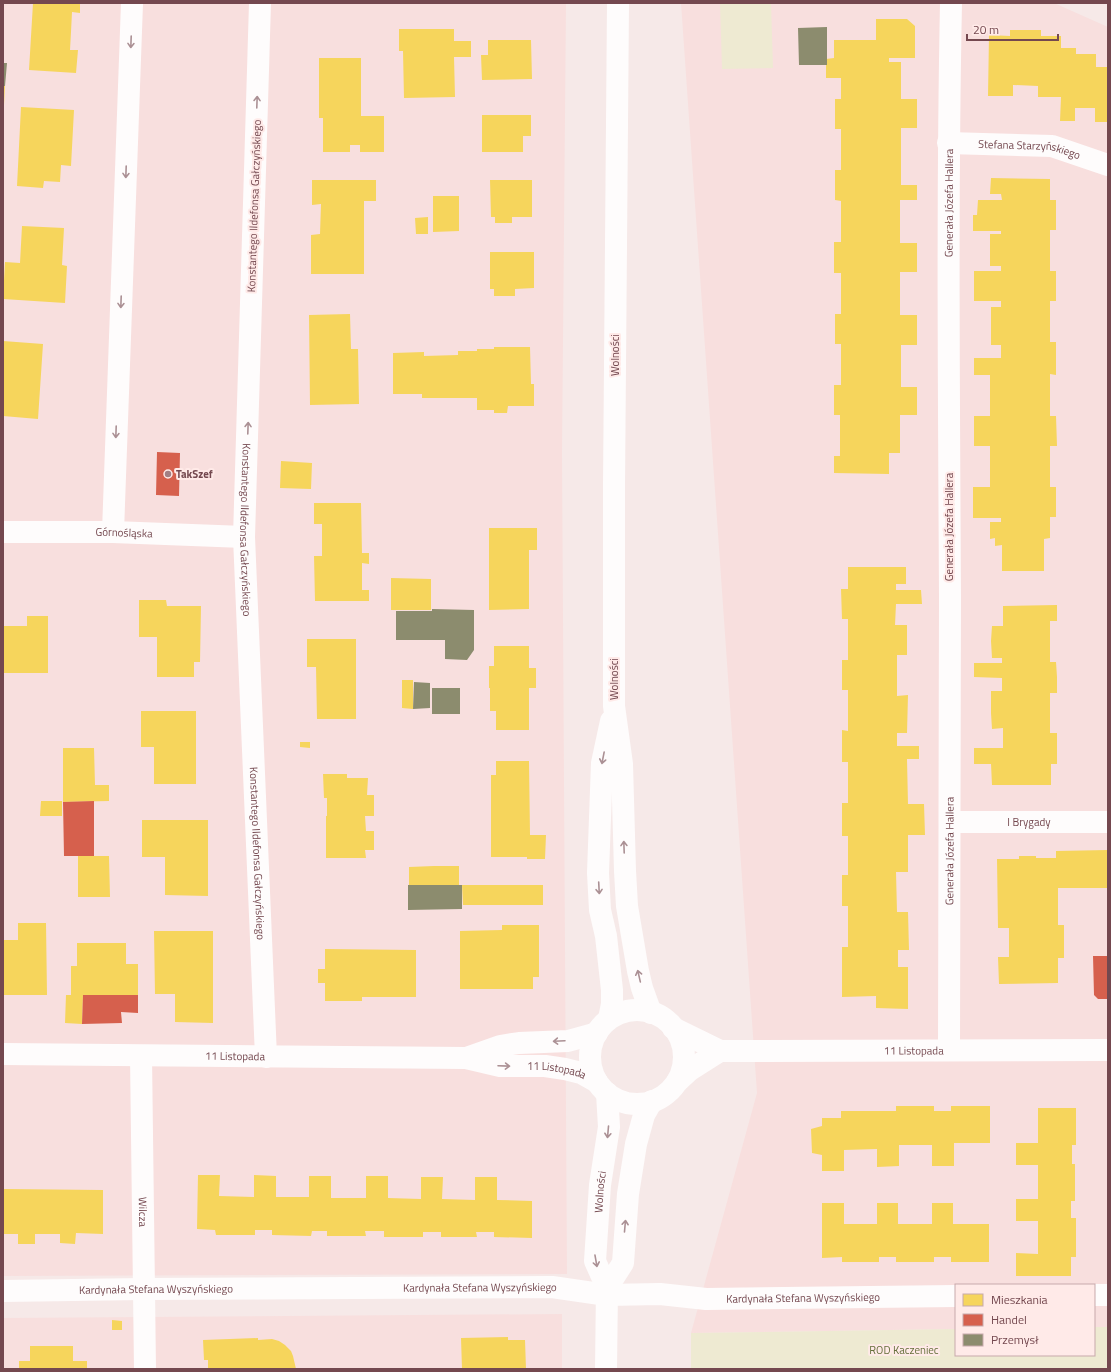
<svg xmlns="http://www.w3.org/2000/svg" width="1111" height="1372" viewBox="0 0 1111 1372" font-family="'Titillium Web',sans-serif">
<rect width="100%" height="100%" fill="#f6e9e8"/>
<path fill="#f8dfde" d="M3,3h563l-4,450 5,821 -564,2z
M681,3h373l54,24v1300h-14v-42h-138v44l-265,4 66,-240z
M562,1314v55h-559v-51z"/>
<path fill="#eeead2" d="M720,3h51l2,65 -51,1z
M1094,1327h14v42h-417v-36l265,-4v26h138z"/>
<path fill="#f6d55c" d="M33,3h47v10l-8,-1 -1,20 -1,18h8l-2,23 -47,-3z
M876,19h31l8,7v32h-26v4h12v37h16v29h-16v57h16v15h-17v43h17v29h-17v43h17v30h-16v42h16v28h-17v38h-11v21l-55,-1v-17h6v-41h-6v-30h7v-41h-6v-30h6v-41h-7v-31h7v-41l-6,-1v-30h6v-41h-6v-30h6v-21h-15v-19l8,-1v-18h42z
M399,29h55v12h17v16h-17l1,40 -51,1 -1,-47h-4z
M1010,30h31v6h20v12h15v6h20v13h12v55h-13v-14h-20v13h-15l1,-24h-23v-11l-25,-1v11h-25l1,-61 21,1z
M488,40h43l1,39 -50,1 -1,-25h7z
M319,58h42v58h23v36h-24v-7h-10v7h-27v-34h-4z
M3,86h2l-1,19h-1z
M21,107l53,3 -3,56 -10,-1 -1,17 -16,-1 -1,7 -26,-2z
M482,115h49v21h-8v16h-41z
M991,178l59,1v21h6v30h-6v41h6v30h-6v41h6v33l-6,-1v42h6l1,30h-7v41h6v30h-6v21l-6,1v32h-42v-26l-7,1v-8l-5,1v-17h11v-4h-28v-31h17v-41h-16v-30h16v-41h-16v-17h27v-13h-10v-38h10v-6h-27v-30h27v-5h-11v-32h11v-3h-28v-16h4l1,-15h24l-1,-6h-11z
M312,180h64v21h-12v73h-53v-39l9,-1 1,-30 -9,1z
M490,180h42v37h-20v6h-17v-6h-4z
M433,196h26v35l-26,1z
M428,217v17h-12l-1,-16z
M22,226l42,2 -2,37 5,1 -2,37 -62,-4 2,-37 15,1z
M490,252h44v36l-19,1v7h-21v-7h-4z
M350,314l1,35h7l1,55 -49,1 -1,-90z
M3,341l40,3 -5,75 -35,-3z
M494,347h36l1,37h3v22h-26l-1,7h-13v-3h-17v-12h-55v-4h-29v-41l31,-1v4l34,-1v-4h19v-2h17z
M281,461l31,2 -1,26 -31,-1z
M314,503h47l1,50h7v11l-7,-1v27h7v11h-54l-1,-45h8v-32h-8z
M489,528h48v22h-8v59l-40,1z
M848,567h58v17h-10v6h25l1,14h-26l-1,21h12v30h-10v41l11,-1 -1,38h-10v13h22v13h-12l1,45h16l1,31h-17v37h-12l1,40h11l1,38h-11v17h10v42l-32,-1v-12l-34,1v-50h6v-41h-6v-31h6v-39h-6v-33h6v-41h-6v-32l6,1v-41h-6v-30h6v-41h-6l-1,-30h7z
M391,578l40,1v31h-40z
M139,600h27l1,6h34l-1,56h-6v15h-37v-40h-18z
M1057,605v16h-7v41h6l1,15v16h-7v40h7v31h-6v21h-59l-1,-21h-17v-16h29v-20l-11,1 -1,-16v-22h11v-13l-28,-1v-14h28v-5h-10l-1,-17 1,-15h11v-20z
M27,616h21v57h-45v-47h24z
M307,639h49v80h-39l-1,-52h-9z
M494,646h35v22h7v20h-7v42h-33v-19h-6v-23h-1v-22h5z
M402,680h11v29l-11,-1z
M141,711h55v73h-42v-37h-13z
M300,742h10v6l-10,-1z
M63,748h31l1,37h14v16l-46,1z
M496,761h33l1,74h16l-1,24h-18v-2h-36v-82h5z
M323,774h24v4h21l-1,17h7v21h-9l1,15h8v19h-9l1,8h-40v-42h1v-18h-3z
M41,801h21v15h-22z
M142,820h66v76l-43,-1v-38h-23z
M1108,850v38h-50v37h6v33h-6v25l-59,1 -1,-27h11v-29h-11l-1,-69h22v-3h17v2h20v-7z
M78,856h31l1,41h-32z
M434,866h25v19l-50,1v-19z
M462,885h81v20h-80z
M18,923h28l1,72h-44v-55h15z
M502,925h37v52h-6v12h-73v-58l42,-1z
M154,931h59v92l-38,-1v-28h-20z
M77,943h49v21h12v31h-55l-1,29 -17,-1 1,-28h5v-29h6z
M325,949l91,1v47h-54v4h-37v-18h-7v-14h7z
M896,1106h38v5h17v-5h39v37h-36v23h-22v-21h-33v21l-22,1v-18l-33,1v21h-22v-16l-10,-2 -1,-24 11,-3v-8h19v-7h55z
M1038,1108h38v37h-4v19h3v37h-4v17h5v39h-5v19h-55v-23l22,1v-33h-22v-22h22v-34h-22v-22h22z
M198,1175h22l-1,21 35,1v-22l22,1v21h33v-21h22v22h35v-22h22v22l33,1v-22h22l-1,22 33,1v-23h22v23l35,1v37l-38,-1v-5h-18l1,5h-36v-5h-18v5h-39v-6h-19l1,5h-39v-5h-15l-1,5 -39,-1v-5h-17v5h-39l-1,-5 -18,-1z
M3,1189l100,1v44l-27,-1 -1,11 -15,-1v-9h-25v10h-17v-10h-15z
M822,1203h22v21h33v-21h21v21h34v-21h21v21h36v38h-38v-5h-17v5h-38v-5h-17v5h-37v-5l-20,1z
M112,1320l10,1v9h-10z
M508,1337v3h17l1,29h-64l-1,-31z
M258,1338v2l14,-1 7,2 6,4 6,6 2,5 3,13h-88v-9h-4l-1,-20z
M30,1346h43v15h14v8h-68v-8h11z"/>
<path fill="#d6604d" d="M157,452l23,1 -1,43 -23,-1z
M94,801v55h-30l-1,-54z
M1093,956h15v43h-10l-4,-4z
M83,995h55v18l-17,-1 1,11 -40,1z"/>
<path fill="#8c8c6e" d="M827,27v38h-28l-1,-37z
M3,63h4l-2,23h-2z
M432,609l42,1v40l-7,10 -22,-1v-19h-49v-29h36z
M414,682l16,1v25l-17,1z
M432,688h28v26h-28z
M408,885h54v24l-54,1z"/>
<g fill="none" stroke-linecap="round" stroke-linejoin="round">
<g stroke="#fefcfc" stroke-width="22">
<path id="s1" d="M260,3l-16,534 22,520"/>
<path id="s2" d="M948,143l104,3 56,19"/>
<path id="s3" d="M3,532h110l131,5"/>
<path d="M113,532l19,-529"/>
<path id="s4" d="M950,822h158"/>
<path id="s5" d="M673,1028l47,23 388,-1"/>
<path id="s6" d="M949,1050c0,-151 1,-302 1,-452 -1,-199 -3,-397 1,-595"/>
<path id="s7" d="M141,1056l4,313"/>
<path d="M677,1082l13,-12 30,-19"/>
<path id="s8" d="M3,1291l140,-2 409,-2 55,8 53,-1 46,5 250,-3"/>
<path d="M1094,1295h14"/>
</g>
<g stroke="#fefcfc" stroke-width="22">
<path d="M618,3l-4,483v220l8,58 3,107 2,35 11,65 4,17 9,25"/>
<circle cx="637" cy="1057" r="47"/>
<path d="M609,1019l3,-15v-14l-6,-54 -6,-26 -2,-37 4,-110 9,-42"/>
<path id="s9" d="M3,1054l463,4 34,8h45l20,3 16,4 16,9"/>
<path d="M466,1058l34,-12 19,-3 49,-2 29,-8"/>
<path d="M607,1288l16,-25 5,-69 8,-50 8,-29 8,-14"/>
<path id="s10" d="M606,1369l1,-81 -12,-27 5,-76 9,-58 -2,-34"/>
</g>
</g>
<defs><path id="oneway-shaft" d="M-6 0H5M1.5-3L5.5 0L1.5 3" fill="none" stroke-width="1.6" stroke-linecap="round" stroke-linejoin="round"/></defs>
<g stroke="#ab9094">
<use href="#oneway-shaft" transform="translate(131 42) rotate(92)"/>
<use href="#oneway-shaft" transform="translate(257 102) rotate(-88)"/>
<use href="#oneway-shaft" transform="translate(126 172) rotate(92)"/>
<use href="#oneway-shaft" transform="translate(121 302) rotate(92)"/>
<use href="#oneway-shaft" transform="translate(248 428) rotate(-88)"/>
<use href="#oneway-shaft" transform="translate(116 432) rotate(92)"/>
<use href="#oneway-shaft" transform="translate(603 758) rotate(101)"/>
<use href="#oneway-shaft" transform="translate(624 847) rotate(-92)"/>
<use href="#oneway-shaft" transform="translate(599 888) rotate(87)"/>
<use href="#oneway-shaft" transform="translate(639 976) rotate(-103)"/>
<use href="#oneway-shaft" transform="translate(559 1041) rotate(177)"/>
<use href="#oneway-shaft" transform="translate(504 1066) rotate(2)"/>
<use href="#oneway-shaft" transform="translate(608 1132) rotate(95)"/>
<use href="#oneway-shaft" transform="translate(625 1226) rotate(-85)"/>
<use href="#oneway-shaft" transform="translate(596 1261) rotate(80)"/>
</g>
<circle fill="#a28085" stroke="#ffeae8" stroke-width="1.5" cx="168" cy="474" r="4"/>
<g text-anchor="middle" stroke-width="4" stroke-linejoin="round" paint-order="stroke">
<g font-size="11" fill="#74484f" stroke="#ffeae8">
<text dy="4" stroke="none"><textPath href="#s2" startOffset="82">Stefana Starzyńskiego</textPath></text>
<text dy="4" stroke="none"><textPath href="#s6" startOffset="847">Generała Józefa Hallera</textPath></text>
<text transform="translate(254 206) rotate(-88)" y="4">Konstantego Ildefonsa Gałczyńskiego</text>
<text transform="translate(615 355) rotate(-90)" y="4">Wolności</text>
<text transform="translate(949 527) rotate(-90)" y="4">Generała Józefa Hallera</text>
<text dy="4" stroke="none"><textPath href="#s1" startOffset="527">Konstantego Ildefonsa Gałczyńskiego</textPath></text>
<text dy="4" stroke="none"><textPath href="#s3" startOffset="121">Górnośląska</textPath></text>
<text transform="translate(614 679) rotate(-90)" y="4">Wolności</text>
<text dy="4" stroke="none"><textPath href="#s4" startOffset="79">I Brygady</textPath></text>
<text dy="4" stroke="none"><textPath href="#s6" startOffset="199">Generała Józefa Hallera</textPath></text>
<text dy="4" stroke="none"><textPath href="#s1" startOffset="851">Konstantego Ildefonsa Gałczyńskiego</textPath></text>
<text dy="4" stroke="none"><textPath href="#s5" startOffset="246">11 Listopada</textPath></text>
<text dy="4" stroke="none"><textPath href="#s9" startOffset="232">11 Listopada</textPath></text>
<text dy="4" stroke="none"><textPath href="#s9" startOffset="555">11 Listopada</textPath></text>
<text dy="4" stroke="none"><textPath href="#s10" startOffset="180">Wolności</textPath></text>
<text dy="4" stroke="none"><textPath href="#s7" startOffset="156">Wilcza</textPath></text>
<text dy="4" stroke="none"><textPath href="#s8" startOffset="477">Kardynała Stefana Wyszyńskiego</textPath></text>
<text dy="4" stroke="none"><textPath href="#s8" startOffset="153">Kardynała Stefana Wyszyńskiego</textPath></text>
<text dy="4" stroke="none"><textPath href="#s8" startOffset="801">Kardynała Stefana Wyszyńskiego</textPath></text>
</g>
<g font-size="11" font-weight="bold" fill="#74484f" stroke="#ffeae8" text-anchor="start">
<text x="176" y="478">TakSzef</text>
</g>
<g font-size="11" fill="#656f3b" stroke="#ffeae8">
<text x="904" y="1354">ROD Kaczeniec</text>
</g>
</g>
<rect width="1111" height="1372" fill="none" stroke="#74484f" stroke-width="8"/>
<rect x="955" y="1284" width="140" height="72" fill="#ffeae8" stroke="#c7a9ab"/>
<rect x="963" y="1294" width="20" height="12" fill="#f6d55c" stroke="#c7a9ab"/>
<text x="991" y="1304" font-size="12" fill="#74484f">Mieszkania</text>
<rect x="963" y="1314" width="20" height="12" fill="#d6604d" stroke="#c7a9ab"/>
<text x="991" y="1324" font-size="12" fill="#74484f">Handel</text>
<rect x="963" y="1334" width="20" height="12" fill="#8c8c6e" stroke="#c7a9ab"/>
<text x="991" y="1344" font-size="12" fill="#74484f">Przemysł</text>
<path d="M967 34v6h91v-6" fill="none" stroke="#74484f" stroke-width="2"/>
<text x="973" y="34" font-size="12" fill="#74484f" stroke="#ffeae8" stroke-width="3" paint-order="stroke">20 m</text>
</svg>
